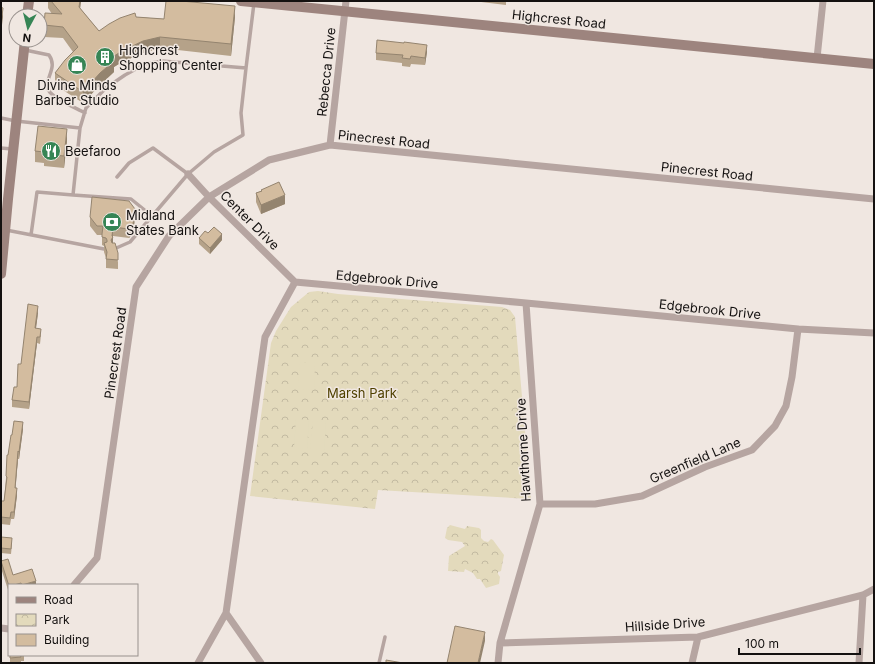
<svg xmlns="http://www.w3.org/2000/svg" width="875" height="664" viewBox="0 0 875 664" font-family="Inter,sans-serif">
<defs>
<pattern id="park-crowns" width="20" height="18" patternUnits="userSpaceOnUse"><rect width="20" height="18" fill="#e3dabc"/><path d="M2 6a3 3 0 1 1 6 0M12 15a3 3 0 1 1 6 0" fill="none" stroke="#c2baa1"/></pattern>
</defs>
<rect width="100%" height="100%" fill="#f0e7e1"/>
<path fill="url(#park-crowns)" d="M318,291l20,3 164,13 8,3 5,7 16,182 -153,-9 -3,19 -125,-13 21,-153 5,-12 15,-24 18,-15z
M450,525l15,4 2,-3 12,2 2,2v8l3,3 4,1 3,-3 2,1 11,15 -3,16 -3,1v2l2,3 -1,7 -13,4 -6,-9h-3l-4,-6 -8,-4 -1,3 -16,-1 1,-15 16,-10 -3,-4 -14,-2 -3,-2 2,-10z"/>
<path fill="#e3dabc" d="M300,362l15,1 -1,27 -16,-1z
M296,419l13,1 -2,29 -13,-1z
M313,421l13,1 -2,29 -14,-2z"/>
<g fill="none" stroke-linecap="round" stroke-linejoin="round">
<path stroke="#b6a5a1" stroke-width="3.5" d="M25,50l24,5c10,14 -7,25 0,36 5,8 27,17 36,22
M1,118l15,3 64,7 6,-20 20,-20 19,-13 20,-11 17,-3 84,7 8,-65
M1,148l11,1
M117,177l12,-14 24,-15 35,26
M73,195l58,4 21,17
M6,230l98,19
M31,235l6,-43 36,3 7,-67
M114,249l16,-7 58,-68 26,-22 29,-17 -2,-22 5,-45
M379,663l6,-26"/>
<path stroke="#b6a5a1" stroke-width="7" d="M817,58l6,-57
M330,145l16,-144
M188,174l21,23 86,85
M295,282l231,21 272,26 76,4
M540,504h55l47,-8 63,-29 47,-17 23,-24 11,-20 6,-29 6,-48
M74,585l23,-27 39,-271 33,-51 40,-39 60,-37 61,-15 544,54
M226,613l35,50
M1,628l8,1
M500,643l198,-6 165,-42 11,-6
M198,663l28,-50 39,-276 30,-55
M498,663l2,-20 40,-139 -14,-201
M692,663l6,-26
M859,663l4,-68"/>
<path stroke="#9d847e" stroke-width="10" d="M241,1l633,63
M27,16l2,-15
M1,274l7,-75 17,-159"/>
</g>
<path fill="#b5a289" d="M48,1h33l-1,7 19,23 37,-14 28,2 71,-2 -4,39 -71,-8 -17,5 -21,9 -8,5v5l-14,13 -17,18 -28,-18v-12l18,-21 -10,-14 -19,-1v-12l8,-11 -4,-6z
M473,1h33v4z
M427,52l-2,13 -14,-1 -1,3 -8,-1v-3l-26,-3v-7z
M67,141l-3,27 -20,-2v-3l-9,-1v-11z
M261,190l24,14 -24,10 -5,-12v-9l5,-2z
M90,217l45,1 -2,15 -4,5 -16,-2v7l5,19v7l-12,-1v-10l-2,-6v-6l-2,-1v-10h-5l-7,-9z
M208,233l14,7 -12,14 -11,-10v-6z
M38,313l-2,15 5,7 -1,9 -3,-1 -8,66 -17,-2v-7l5,-13 4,-23z
M23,429l-4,30h-1l-3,29 2,7 -3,24h-3l-1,6 -9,-1v-20l3,-3 4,-46 4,-20z
M1,537l11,7 -1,10 -10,-1z
M1,561l12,14 23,10h-27v8l-8,-25z
M10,655h14v6h-3v2h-11z"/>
<path fill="#94846f" d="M80,1h1l-2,17v-11z
M235,6v11l-4,39v-12z
M3,8v9l-2,16v-9z
M160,37v11l-17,5 -21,9 -8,5v5l-14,13 -17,18v-11l28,-34 11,-7 21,-10z
M427,45v7l-2,13v-7z
M67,129v12l-3,27v-12z
M285,195v9l-24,10v-9z
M135,209v9l-2,15 -4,5v-9z
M113,227v19l-2,-6z
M222,234v6l-12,14v-6z
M38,306v7l-3,22v-7z
M37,337v6l-8,66v-7z
M23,422v7l-4,30v-7z
M18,451v8l-3,36v-7z
M17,488v7l-3,24v-7z
M36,581v4h-14z
M485,632v9l-5,22h-2z"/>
<path fill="#d3bc9f" stroke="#94846f" d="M51,1h29l-1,6 20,24 10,-7 11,-6 15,-5 1,4 28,2 2,-18h15l54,5 -4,38 -71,-7 -17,4 -21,10 -11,7 3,3 -14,12 -17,19 -28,-19 10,-13 13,-13 -15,-20 -19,-2 1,-12 17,1z
M1,7l2,1 -2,16z
M377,40l27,3v-1l23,3 -2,13 -14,-2 -1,3 -8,-1 1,-3 -27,-2z
M38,126l29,3 -3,27 -20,-2v-2l-9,-1z
M279,182l6,13 -24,10 -5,-12 6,-2 -1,-1z
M92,197l37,4 6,8 -2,15 -4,5 -16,-2 -1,9 1,1 -2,3 1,3h3l3,10v7l-12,-1 1,-7 -3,-9 3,-1v-2l-1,-2 -4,-1v-3l1,-8h-6l-7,-9z
M214,227l8,7 -12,14 -11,-10 6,-7 3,2z
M28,304l10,2 -3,22 6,1 -1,8h-3l-8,65 -17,-2 2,-13h3l1,-23h3z
M14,421l9,1 -4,30 -1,-1 -3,37h2l-3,24h-3l-1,6 -9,-1v-16h3l3,-24 -1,-1 1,-21h1l3,-20h1z
M1,537l11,1 -1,11 -10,-1z
M8,559l5,16 19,-6 4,12 -14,4 -1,-2 -7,2h-5v1l-8,-25z
M455,626l30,6 -7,31h-31z
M10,655h10l1,2 -11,1z
M386,660l17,3h-17z"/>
<defs>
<g id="building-disc" transform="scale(1)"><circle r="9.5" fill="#368555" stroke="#f0e7e1"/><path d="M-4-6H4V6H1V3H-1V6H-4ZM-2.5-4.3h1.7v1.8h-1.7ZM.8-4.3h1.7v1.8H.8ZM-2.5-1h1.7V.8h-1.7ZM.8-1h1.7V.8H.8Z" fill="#fff"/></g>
<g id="shop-disc" transform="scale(1)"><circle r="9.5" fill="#368555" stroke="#f0e7e1"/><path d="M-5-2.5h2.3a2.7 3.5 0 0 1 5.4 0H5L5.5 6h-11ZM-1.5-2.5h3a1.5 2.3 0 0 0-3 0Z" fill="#fff"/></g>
<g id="restaurant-disc" transform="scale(1)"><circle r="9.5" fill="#368555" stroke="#f0e7e1"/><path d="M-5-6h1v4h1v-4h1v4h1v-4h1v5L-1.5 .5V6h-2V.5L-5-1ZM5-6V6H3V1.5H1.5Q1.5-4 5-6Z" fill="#fff"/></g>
<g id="bank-disc" transform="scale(1)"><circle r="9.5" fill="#368555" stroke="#f0e7e1"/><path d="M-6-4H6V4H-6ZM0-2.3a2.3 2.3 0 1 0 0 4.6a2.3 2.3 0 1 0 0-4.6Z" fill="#fff"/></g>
</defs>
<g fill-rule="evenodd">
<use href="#building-disc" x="105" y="57"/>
<use href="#shop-disc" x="77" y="65"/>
<use href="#restaurant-disc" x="51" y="151"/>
<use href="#bank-disc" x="112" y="222"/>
</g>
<g text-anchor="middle" stroke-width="3" stroke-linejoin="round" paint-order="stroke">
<g font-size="13" fill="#141110" stroke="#f0e7e1">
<text transform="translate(559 19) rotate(6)" y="5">Highcrest Road</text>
<text transform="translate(326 72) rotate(-84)" y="5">Rebecca Drive</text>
<text transform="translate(384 139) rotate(6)" y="5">Pinecrest Road</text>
<text transform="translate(707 171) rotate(6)" y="5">Pinecrest Road</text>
<text transform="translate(250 220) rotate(45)" y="5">Center Drive</text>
<text transform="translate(387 279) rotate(5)" y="5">Edgebrook Drive</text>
<text transform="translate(710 309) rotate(6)" y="5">Edgebrook Drive</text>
<text transform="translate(115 353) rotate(-82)" y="5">Pinecrest Road</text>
<text transform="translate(523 450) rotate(-93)" y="5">Hawthorne Drive</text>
<text transform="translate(695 460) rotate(-23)" y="5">Greenfield Lane</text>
<text transform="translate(665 624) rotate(-4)" y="5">Hillside Drive</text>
</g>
<g font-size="13" fill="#141110" stroke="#f0e7e1" text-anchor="start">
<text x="119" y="55">Highcrest<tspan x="119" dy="15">Shopping Center</tspan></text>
<text x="77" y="90" text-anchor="middle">Divine Minds<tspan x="77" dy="15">Barber Studio</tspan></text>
<text x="65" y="156">Beefaroo</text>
<text x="126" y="220">Midland<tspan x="126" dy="15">States Bank</tspan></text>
</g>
<g font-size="13" fill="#4f4000" stroke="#f0e7e1">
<text x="362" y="398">Marsh Park</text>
</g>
</g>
<rect width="875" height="664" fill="none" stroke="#141110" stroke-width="4"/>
<rect x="8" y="584" width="130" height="72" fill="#f0e7e1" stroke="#98918d"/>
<rect x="16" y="597" width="20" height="6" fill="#9d847e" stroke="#98918d"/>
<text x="44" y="604" font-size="12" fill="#141110">Road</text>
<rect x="16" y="614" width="20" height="12" fill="url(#park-crowns)" stroke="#98918d"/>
<text x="44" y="624" font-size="12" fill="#141110">Park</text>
<rect x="16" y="634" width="20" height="12" fill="#d3bc9f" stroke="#98918d"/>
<text x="44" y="644" font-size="12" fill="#141110">Building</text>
<g transform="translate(28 28) rotate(187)"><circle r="19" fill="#f0e7e1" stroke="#98918d"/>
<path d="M0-3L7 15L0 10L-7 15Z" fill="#368555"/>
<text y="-6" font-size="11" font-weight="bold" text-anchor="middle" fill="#141110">N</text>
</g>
<path d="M739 648v6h121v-6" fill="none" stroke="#141110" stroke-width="2"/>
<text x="745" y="648" font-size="12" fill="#141110" stroke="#f0e7e1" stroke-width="3" paint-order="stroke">100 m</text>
</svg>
